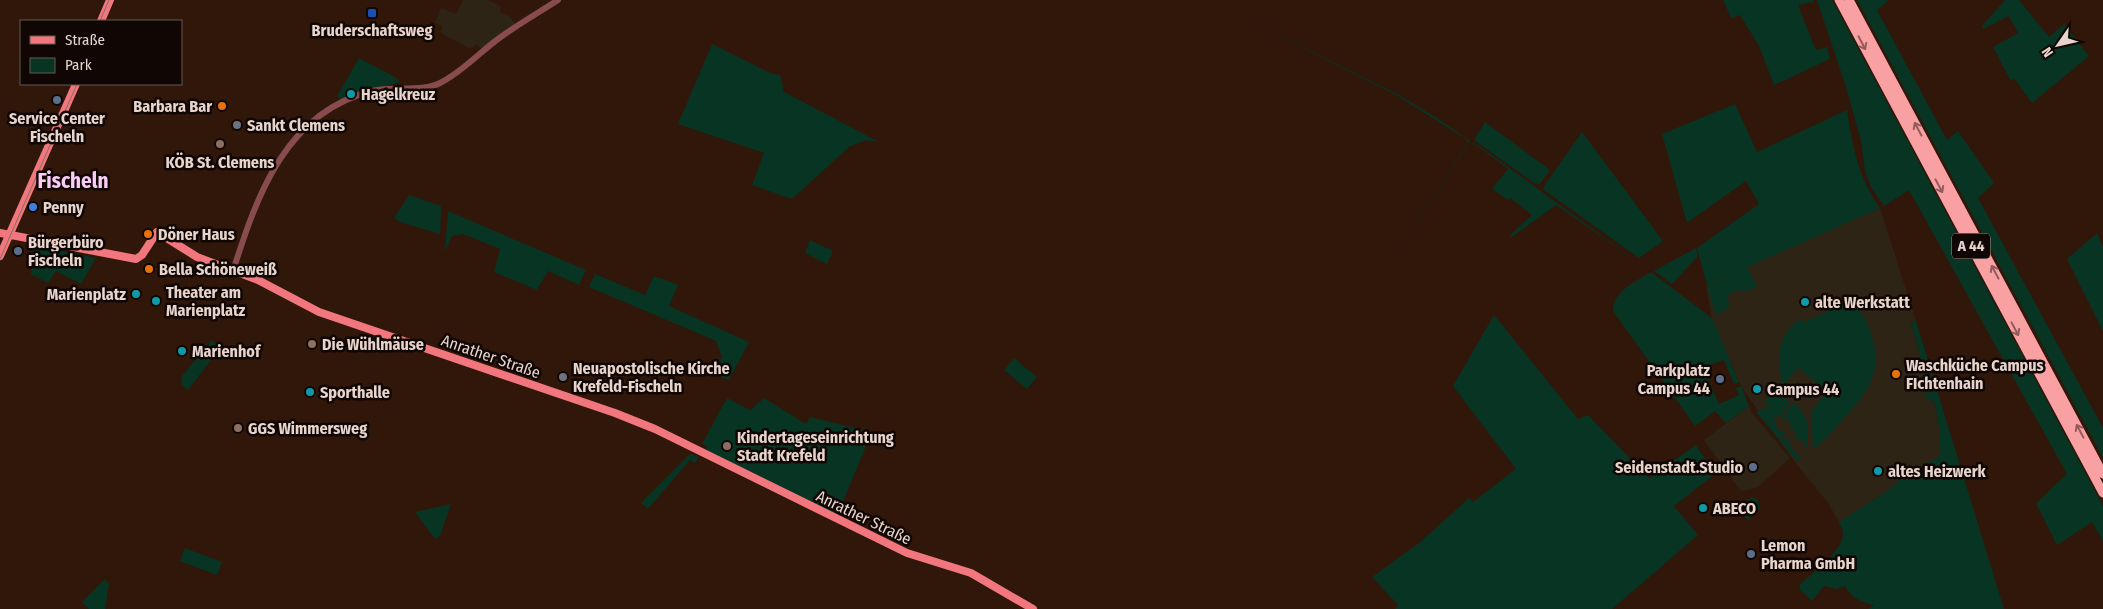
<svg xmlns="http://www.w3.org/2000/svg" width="2103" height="609" viewBox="0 0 2103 609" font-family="'Fira Sans Condensed',sans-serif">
<rect width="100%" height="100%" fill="#30170a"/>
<path fill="#2e2415" d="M463,0h25l13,6 -1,6 10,5 6,8 -35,24 -4,-5 -7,5 -29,-16 1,-7 -7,-3 6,-15 15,6z
M1880,208l36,113 -5,1 10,38 4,37 10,6 4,26v28l-40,23 -9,9 -51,33 -11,-19 -34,-42 -52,-73 -30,-68 -6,-35z
M1749,406l3,7 38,45 -32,29 -15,4 -4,-2 -35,-49z"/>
<path fill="#083423" d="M1723,0h90l1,3 -3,-1 -12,3 1,6 16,39 11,-3 3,12 -56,26 -15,-39 -19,-31 -9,3z
M1817,0h15l271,506v35l-11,-19 -35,23 -21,-42 31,-29 -158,-284 -25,16 -13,-19 -6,-16 -4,-30 -15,-54z
M1857,0h32l-12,10 70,130 11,-9 36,52 -16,15 125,230v30z
M2005,0h14l30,37 15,-13 25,32 -57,47 -18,-25 -3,3 -18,-34 25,-14 -9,-17 -26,13 -1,-3z
M1235,14l162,80 40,24 33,23 -91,141 89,-139 -2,-4 -70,-44z
M712,44l58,29 10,2 4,17 95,50 -13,-2 -17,7 -56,51h-5l-36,-13 12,-32 -86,-29z
M359,58l36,19 5,5 -61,17 -2,-3z
M1735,104l22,48 90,-42c5,35 12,69 33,98l-173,77 -10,-37 62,-44 -13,-23 -59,42 -25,-89z
M1485,122l65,48 -10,14 -6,-1 -60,-43z
M1582,132l81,109 -24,17 -95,-68v-4z
M1474,143l4,2 157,115 -79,-55 -44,32 -2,-2 22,-20 -22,-17 -2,2 -16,-11 16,-20 -33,-25 -3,1z
M409,195l32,11 -1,28 -40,-12 -6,-4z
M448,211l138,59 -7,15 -31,-14 -11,19 -43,-18 6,-23 -37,-15 -11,2 -7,16z
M2097,233l6,14v84l-36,-72z
M810,240l23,11 -6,13 -22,-11z
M35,246l61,12 -15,26 -25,-13 -8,12 -17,-9z
M1696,248l2,8 -26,28 -18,-13z
M1747,267l10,20 -16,5 -2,-3 -11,6 1,13 -13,7 -9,-29z
M1651,272l61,46 27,64 -5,2 -10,-24 -17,6 2,7 -2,3 12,28 20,-9 -3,-7 5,-2 8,20 -23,17 -11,-12 -20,15 -82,-115c0,-21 23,-29 38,-39z
M595,274l50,21 9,-19 24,9 -9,21 80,36 -20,38 -15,-6 8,-17 -6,-16 -127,-54z
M1837,303c15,0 25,7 30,20 17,40 8,60 -19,91 -11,12 -21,24 -32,34h-3l-2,-36 16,-21 -29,-23 -15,18c-7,-24 -6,-54 18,-67l2,4 24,-11 -2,-5z
M1494,315l84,104 10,-4 61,63 47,-33 19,29 -41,32 24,29 -86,74h-217l3,-4 -26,-28 47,-34 50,-45 4,4 43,-33 -63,-83z
M1916,321l88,288h-136l6,-4c-13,-3 -23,-7 -29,-19l-9,3 -12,-3 -12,15 -12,-11v-6c12,-10 43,-33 43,-51 0,-3 -3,-8 -4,-11l51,-33 9,-9 40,-23v-28l-4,-26 -10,-6 -4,-37 -10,-38z
M212,340l8,8 -32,42 -7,-6 1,-8z
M1014,358l23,19 -10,12 -23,-19z
M1777,392l13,11 -9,12 -8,3 6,14 4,-2 2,3 -3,3 3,4 3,-2 3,3 -3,2 11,13 4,-1 -6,6 -41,-49 14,-6 -6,-5z
M727,398l23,12 14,-12 42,26 4,-7 62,15 -35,84 -132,-65 2,-5 -5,-2z
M1793,403c17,13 17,26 13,46l-3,-2 3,-3 -7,-6 -2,2 -3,-3 2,-3 -3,-4 -5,1 4,-2 -5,-11 -4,2 -1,-3z
M690,454l9,3 -4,6 -5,-3 -42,49 -7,-6z
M1752,497l6,3 2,8 -12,12 -11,-13z
M451,504l-11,32 -5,3 -20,-27z
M185,548l37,14 -5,13 -37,-14z
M105,579l4,5 -4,25h-16l-7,-7z"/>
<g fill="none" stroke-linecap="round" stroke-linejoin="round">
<path stroke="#884c4f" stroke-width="6" d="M233,271c24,-76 53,-159 139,-180 21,-5 51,1 68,-8 21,-10 39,-30 58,-44 19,-14 40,-26 60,-39"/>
<path stroke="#f1767d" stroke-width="8" d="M101,21l9,-21
M0,233l136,26 6,-4 15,-23 40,25 61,23 61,32 296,101 40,16 252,124 64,20 62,36
M0,256l76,-172"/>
<path stroke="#f9a0a2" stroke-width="9" d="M1839,0l264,493
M1849,0l254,474"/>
<path stroke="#856f65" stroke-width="1" d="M100,21l9,-21
M0,259l77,-175"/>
</g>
<defs><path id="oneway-shaft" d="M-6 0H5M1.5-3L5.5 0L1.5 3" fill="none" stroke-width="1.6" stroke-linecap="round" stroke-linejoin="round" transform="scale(1.25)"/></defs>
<g stroke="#905b5a">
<use href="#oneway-shaft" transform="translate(1862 43) rotate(62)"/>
<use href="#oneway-shaft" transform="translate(1918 129) rotate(-118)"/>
<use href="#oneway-shaft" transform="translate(1939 186) rotate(62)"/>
<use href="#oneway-shaft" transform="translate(1995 272) rotate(-118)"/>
<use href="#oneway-shaft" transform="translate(2015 329) rotate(62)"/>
<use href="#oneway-shaft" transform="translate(2080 431) rotate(-118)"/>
</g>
<rect fill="#1a4fb4" stroke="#100603" stroke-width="2" x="367" y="8" width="10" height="10" rx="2.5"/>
<g fill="#0f9aa8" stroke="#100603" stroke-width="2">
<circle cx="351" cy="94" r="5"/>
<circle cx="136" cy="294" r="5"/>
<circle cx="156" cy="301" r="5"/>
<circle cx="1805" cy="302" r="5"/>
<circle cx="182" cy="351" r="5"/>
<circle cx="1757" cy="389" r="5"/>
<circle cx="310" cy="392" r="5"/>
<circle cx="1878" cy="471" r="5"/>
<circle cx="1703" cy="508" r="5"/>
</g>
<g fill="#5c6f8a" stroke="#100603" stroke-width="2">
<circle cx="57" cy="100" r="5"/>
<circle cx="18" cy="251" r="5"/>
<circle cx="1720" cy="379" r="5"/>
<circle cx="1753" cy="467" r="5"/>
<circle cx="1751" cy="554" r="5"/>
</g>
<g fill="#e8710a" stroke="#100603" stroke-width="2">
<circle cx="222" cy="106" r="5"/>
<circle cx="148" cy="234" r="5"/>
<circle cx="149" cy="269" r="5"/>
<circle cx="1896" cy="374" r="5"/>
</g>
<g fill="#6b7280" stroke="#100603" stroke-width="2">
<circle cx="237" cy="125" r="5"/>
<circle cx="563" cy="377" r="5"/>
</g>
<g fill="#8d6e63" stroke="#100603" stroke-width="2">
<circle cx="220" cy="144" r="5"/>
<circle cx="312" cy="344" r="5"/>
<circle cx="238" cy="428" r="5"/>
<circle cx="727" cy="446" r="5"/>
</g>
<circle fill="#3f7fe0" stroke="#100603" stroke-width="2" cx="33" cy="207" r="5"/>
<g text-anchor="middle" stroke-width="5" stroke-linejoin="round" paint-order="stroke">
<rect fill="#100603" stroke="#a69790" stroke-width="1" x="1952" y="233.5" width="38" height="25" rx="4"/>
<g font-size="15" font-weight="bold" fill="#e7d5cd">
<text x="1971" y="251">A 44</text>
</g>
<g font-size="16" font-weight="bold" fill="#e7d5cd" stroke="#100603" text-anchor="start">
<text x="372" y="36" text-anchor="middle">Bruderschaftsweg</text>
<text x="361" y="100">Hagelkreuz</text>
<text x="212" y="112" text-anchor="end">Barbara Bar</text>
<text x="57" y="124" text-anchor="middle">Service Center<tspan x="57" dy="18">Fischeln</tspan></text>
<text x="247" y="131">Sankt Clemens</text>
<text x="220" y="168" text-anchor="middle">KÖB St. Clemens</text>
<text x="43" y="213">Penny</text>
<text x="158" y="240">Döner Haus</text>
<text x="28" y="248">Bürgerbüro<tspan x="28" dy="18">Fischeln</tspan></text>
<text x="159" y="275">Bella Schöneweiß</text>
<text x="166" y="298">Theater am<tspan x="166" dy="18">Marienplatz</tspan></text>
<text x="126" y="300" text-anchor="end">Marienplatz</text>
<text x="1815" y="308">alte Werkstatt</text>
<text x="322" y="350">Die Wühlmäuse</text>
<text x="192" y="357">Marienhof</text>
<text x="1906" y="371">Waschküche Campus<tspan x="1906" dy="18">FIchtenhain</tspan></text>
<text x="573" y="374">Neuapostolische Kirche<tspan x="573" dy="18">Krefeld-Fischeln</tspan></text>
<text x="1710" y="376" text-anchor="end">Parkplatz<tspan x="1710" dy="18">Campus 44</tspan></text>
<text x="1767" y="395">Campus 44</text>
<text x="320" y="398">Sporthalle</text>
<text x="248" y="434">GGS Wimmersweg</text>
<text x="737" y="443">Kindertageseinrichtung<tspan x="737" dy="18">Stadt Krefeld</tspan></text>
<text x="1743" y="473" text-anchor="end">Seidenstadt.Studio</text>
<text x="1888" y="477">altes Heizwerk</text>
<text x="1713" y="514">ABECO</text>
<text x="1761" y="551">Lemon<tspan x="1761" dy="18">Pharma GmbH</tspan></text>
</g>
<g font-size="16" fill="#e7d5cd" stroke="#100603">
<text transform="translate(491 356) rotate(19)" y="6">Anrather Straße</text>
<text transform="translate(864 517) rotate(26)" y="6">Anrather Straße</text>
</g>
<g font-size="21" font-weight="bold" fill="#fbcbf8" stroke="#100603">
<text x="73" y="188">Fischeln</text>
</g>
</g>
<rect x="20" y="20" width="162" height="65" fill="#100603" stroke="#665954"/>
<rect x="30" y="36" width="25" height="8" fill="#f1767d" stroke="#665954"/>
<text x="65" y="45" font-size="15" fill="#e7d5cd">Straße</text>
<rect x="30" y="58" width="25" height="15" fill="#083423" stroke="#665954"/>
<text x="65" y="70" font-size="15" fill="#e7d5cd">Park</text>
<g transform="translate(2058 45) rotate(236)" stroke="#100603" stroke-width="4" paint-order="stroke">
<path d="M0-4L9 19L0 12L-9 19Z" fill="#e7d5cd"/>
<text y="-8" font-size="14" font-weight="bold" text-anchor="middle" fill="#e7d5cd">N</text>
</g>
</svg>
